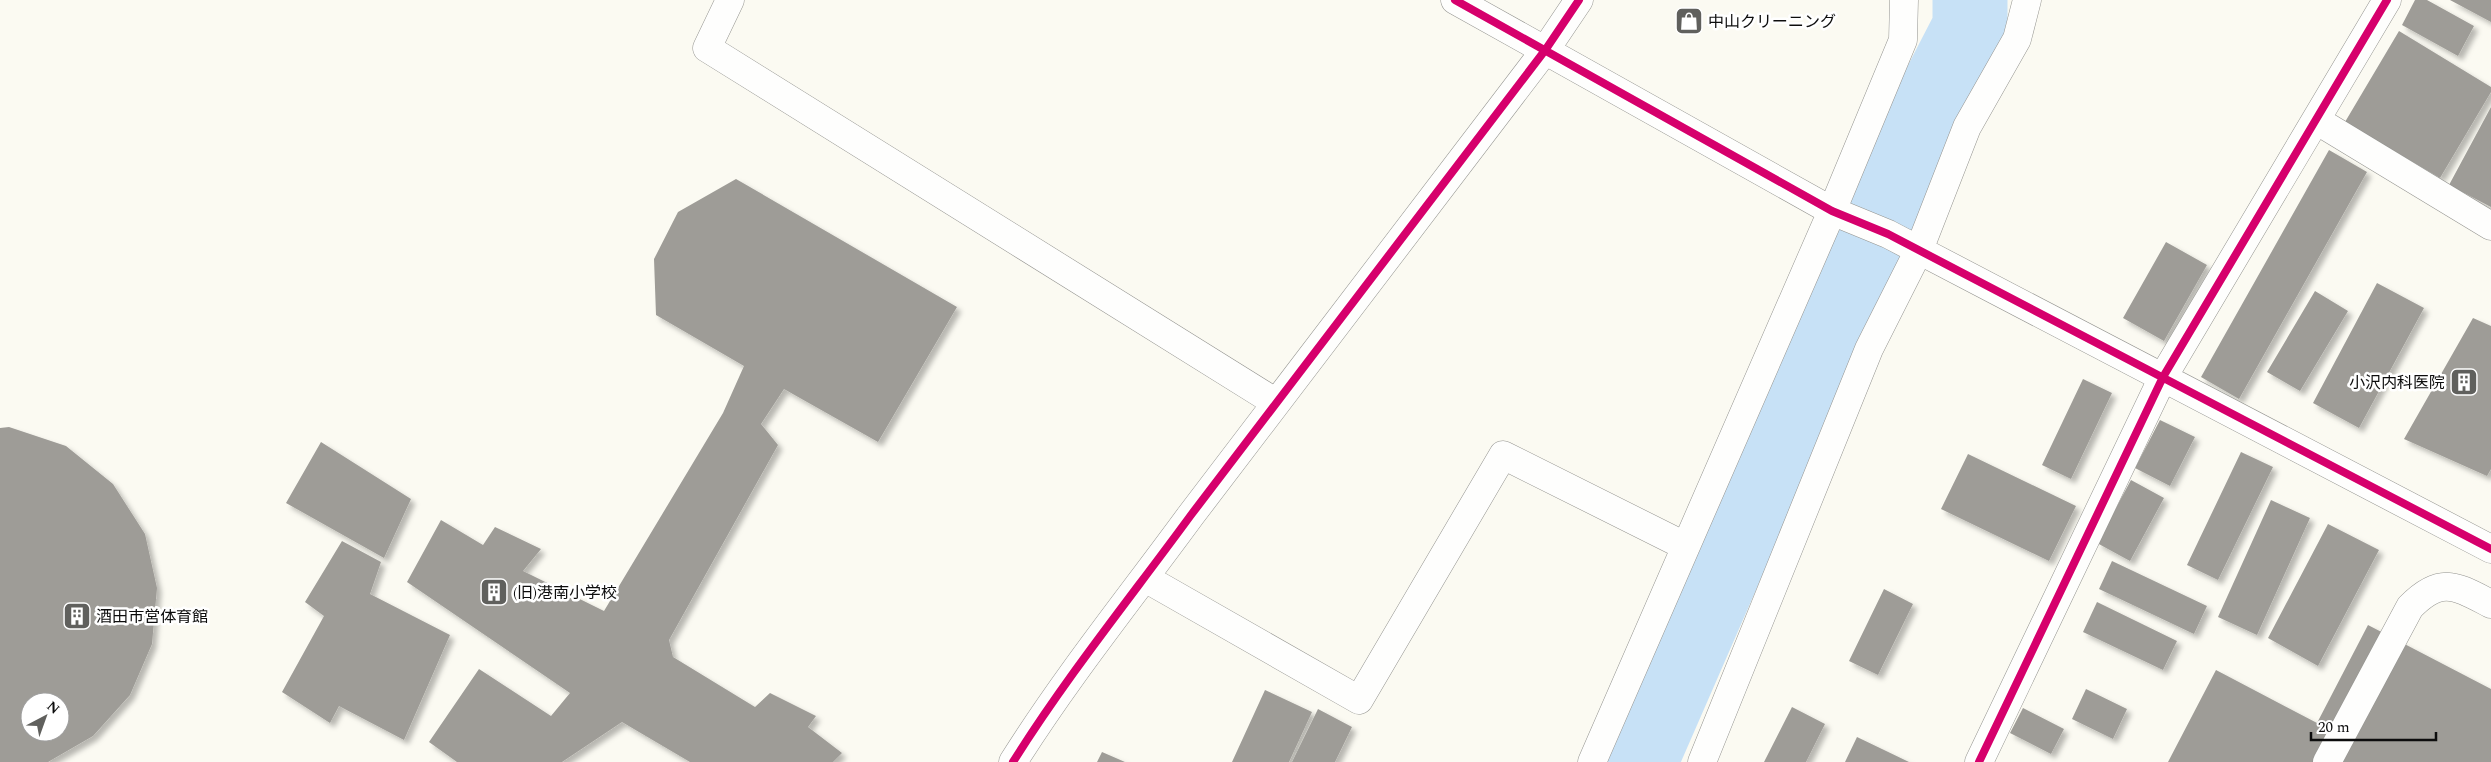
<svg xmlns="http://www.w3.org/2000/svg" width="2491" height="762" viewBox="0 0 2491 762" font-family="Spectral,'Noto Sans JP',serif">
<defs>
<filter id="shadow"><feDropShadow dx="4.5" dy="4.5" stdDeviation="2.5" flood-color="#0004"/></filter>
</defs>
<rect width="100%" height="100%" fill="#fbfaf2"/>
<g fill="none" stroke-linecap="round" stroke-linejoin="round">
<path stroke="#c7e1f6" stroke-width="75" d="M1640,762l223,-511 32,-79 75,-145v-27"/>
</g>
<path fill="#9e9c97" fill-rule="evenodd" filter="url(#shadow)" d="M2415,0h12l47,26 -16,30 -56,-31z
M2450,0h41v22z
M2399,31l92,56v5l-51,86 -95,-56z
M2491,107v100l-42,-22z
M2329,150l38,22 -128,227 -38,-22z
M736,179l221,128 -79,135 -94,-53 -23,35 17,21 -109,195 4,17 82,50 15,-14 46,23 -8,11 34,26 -9,9h-143l-68,-40 -60,40h-105l-28,-20 50,-73 72,47 19,-23 -163,-111 34,-62 42,25 12,-18 46,22 -18,22 81,40 119,-198 21,-47 -88,-51 -2,-56 24,-47z
M2166,242l41,23 -43,76 -41,-23z
M2377,283l47,25 -65,120 -46,-25z
M2315,291l33,20 -48,80 -33,-19z
M2473,318l18,8v143l-4,7 -83,-37z
M2083,379l29,14 -41,86 -29,-14z
M2160,420l35,17 -25,49 -35,-18z
M9,427l57,19 47,38 32,50 12,54 -5,56 -22,51 -37,41 -45,26h-48v-334zM30,702h30v30h-30z
M321,442l90,57 -27,59 -98,-55z
M2241,452l32,15 -55,113 -31,-15z
M1968,454l108,52 -27,55 -108,-52z
M2131,480l33,18 -34,63 -33,-18z
M2271,500l39,18 -53,117 -39,-18z
M2328,524l51,26 -61,116 -50,-28z
M342,541l39,21 -11,32 80,41 -46,105 -65,-34 -9,17 -48,-31 42,-76 -19,-14z
M2112,561l95,45 -13,28 -95,-45z
M1884,589l29,15 -35,71 -29,-14z
M2097,602l80,39 -14,29 -80,-38z
M2368,625l123,64v73h-323l48,-92 101,53z
M2086,689l41,20 -14,30 -41,-20z
M1265,690l47,22 -23,50h-57z
M1792,707l33,17 -19,38h-42z
M2023,708l41,21 -13,25 -41,-21z
M1318,709l34,18 -17,35h-43z
M1857,737l52,25h-64z
M1102,752l23,10h-28z"/>
<g fill="none" stroke-linecap="round" stroke-linejoin="round">
<g stroke="#949490" stroke-width="29">
<path id="minor" d="M730,0l-23,48 568,354
M1455,0l377,211 56,23 603,315
M2316,120l175,106
M1145,578l214,122 144,-245 182,91
M1013,762c54,-86 118,-165 178,-247 117,-156 236,-311 355,-466l33,-49
M1592,762l240,-551 71,-171 1,-40
M1702,762l167,-413 50,-99 48,-123 50,-88 10,-39
M1979,762l184,-385 224,-377
M2327,762l83,-155c31,-32 46,-21 81,-3"/>
</g>
<use href="#minor" stroke="#fefefd" stroke-width="28"/>
<g stroke="#fff" stroke-width="11">
<path id="cycleway" d="M1455,0l377,211 56,23 603,315
M1013,762c54,-86 118,-165 178,-247 117,-156 236,-311 355,-466l33,-49
M1979,762l184,-385 224,-377"/>
</g>
<use href="#cycleway" stroke="#d6006c" stroke-width="8"/>
</g>
<defs>
<g id="shop-square" transform="scale(1.4375)"><rect x="-9" y="-9" width="18" height="18" rx="4" fill="#60605d" stroke="#fff"/><path d="M-5-2.5h2.3a2.7 3.5 0 0 1 5.4 0H5L5.5 6h-11ZM-1.5-2.5h3a1.5 2.3 0 0 0-3 0Z" fill="#fff"/></g>
<g id="building-square" transform="scale(1.4375)"><rect x="-9" y="-9" width="18" height="18" rx="4" fill="#60605d" stroke="#fff"/><path d="M-4-6H4V6H1V3H-1V6H-4ZM-2.5-4.3h1.7v1.8h-1.7ZM.8-4.3h1.7v1.8H.8ZM-2.5-1h1.7V.8h-1.7ZM.8-1h1.7V.8H.8Z" fill="#fff"/></g>
</defs>
<g fill-rule="evenodd">
<use href="#shop-square" x="1689" y="21"/>
<use href="#building-square" x="2464" y="382"/>
<use href="#building-square" x="494" y="592"/>
<use href="#building-square" x="77" y="616"/>
</g>
<g text-anchor="middle" stroke-width="5" stroke-linejoin="round" paint-order="stroke">
<g font-size="16" fill="#0d0d0d" stroke="#fff" text-anchor="start">
<text x="1708" y="27">中山クリーニング</text>
<text x="2445" y="388" text-anchor="end">小沢内科医院</text>
<text x="513" y="598">(旧)港南小学校</text>
<text x="96" y="622">酒田市営体育館</text>
</g>
</g>
<g transform="translate(45 717) rotate(41)"><circle r="24" fill="#ffffff" stroke="#9e9e9e"/>
<path d="M0-4L9 19L0 12L-9 19Z" fill="#60605d"/>
<text y="-8" font-size="14" font-weight="bold" text-anchor="middle" fill="#0d0d0d">N</text>
</g>
<path d="M2311 732v8h125v-8" fill="none" stroke="#0d0d0d" stroke-width="2.5"/>
<text x="2318" y="732" font-size="15" fill="#0d0d0d" stroke="#ffffff" stroke-width="4" paint-order="stroke">20 m</text>
</svg>
